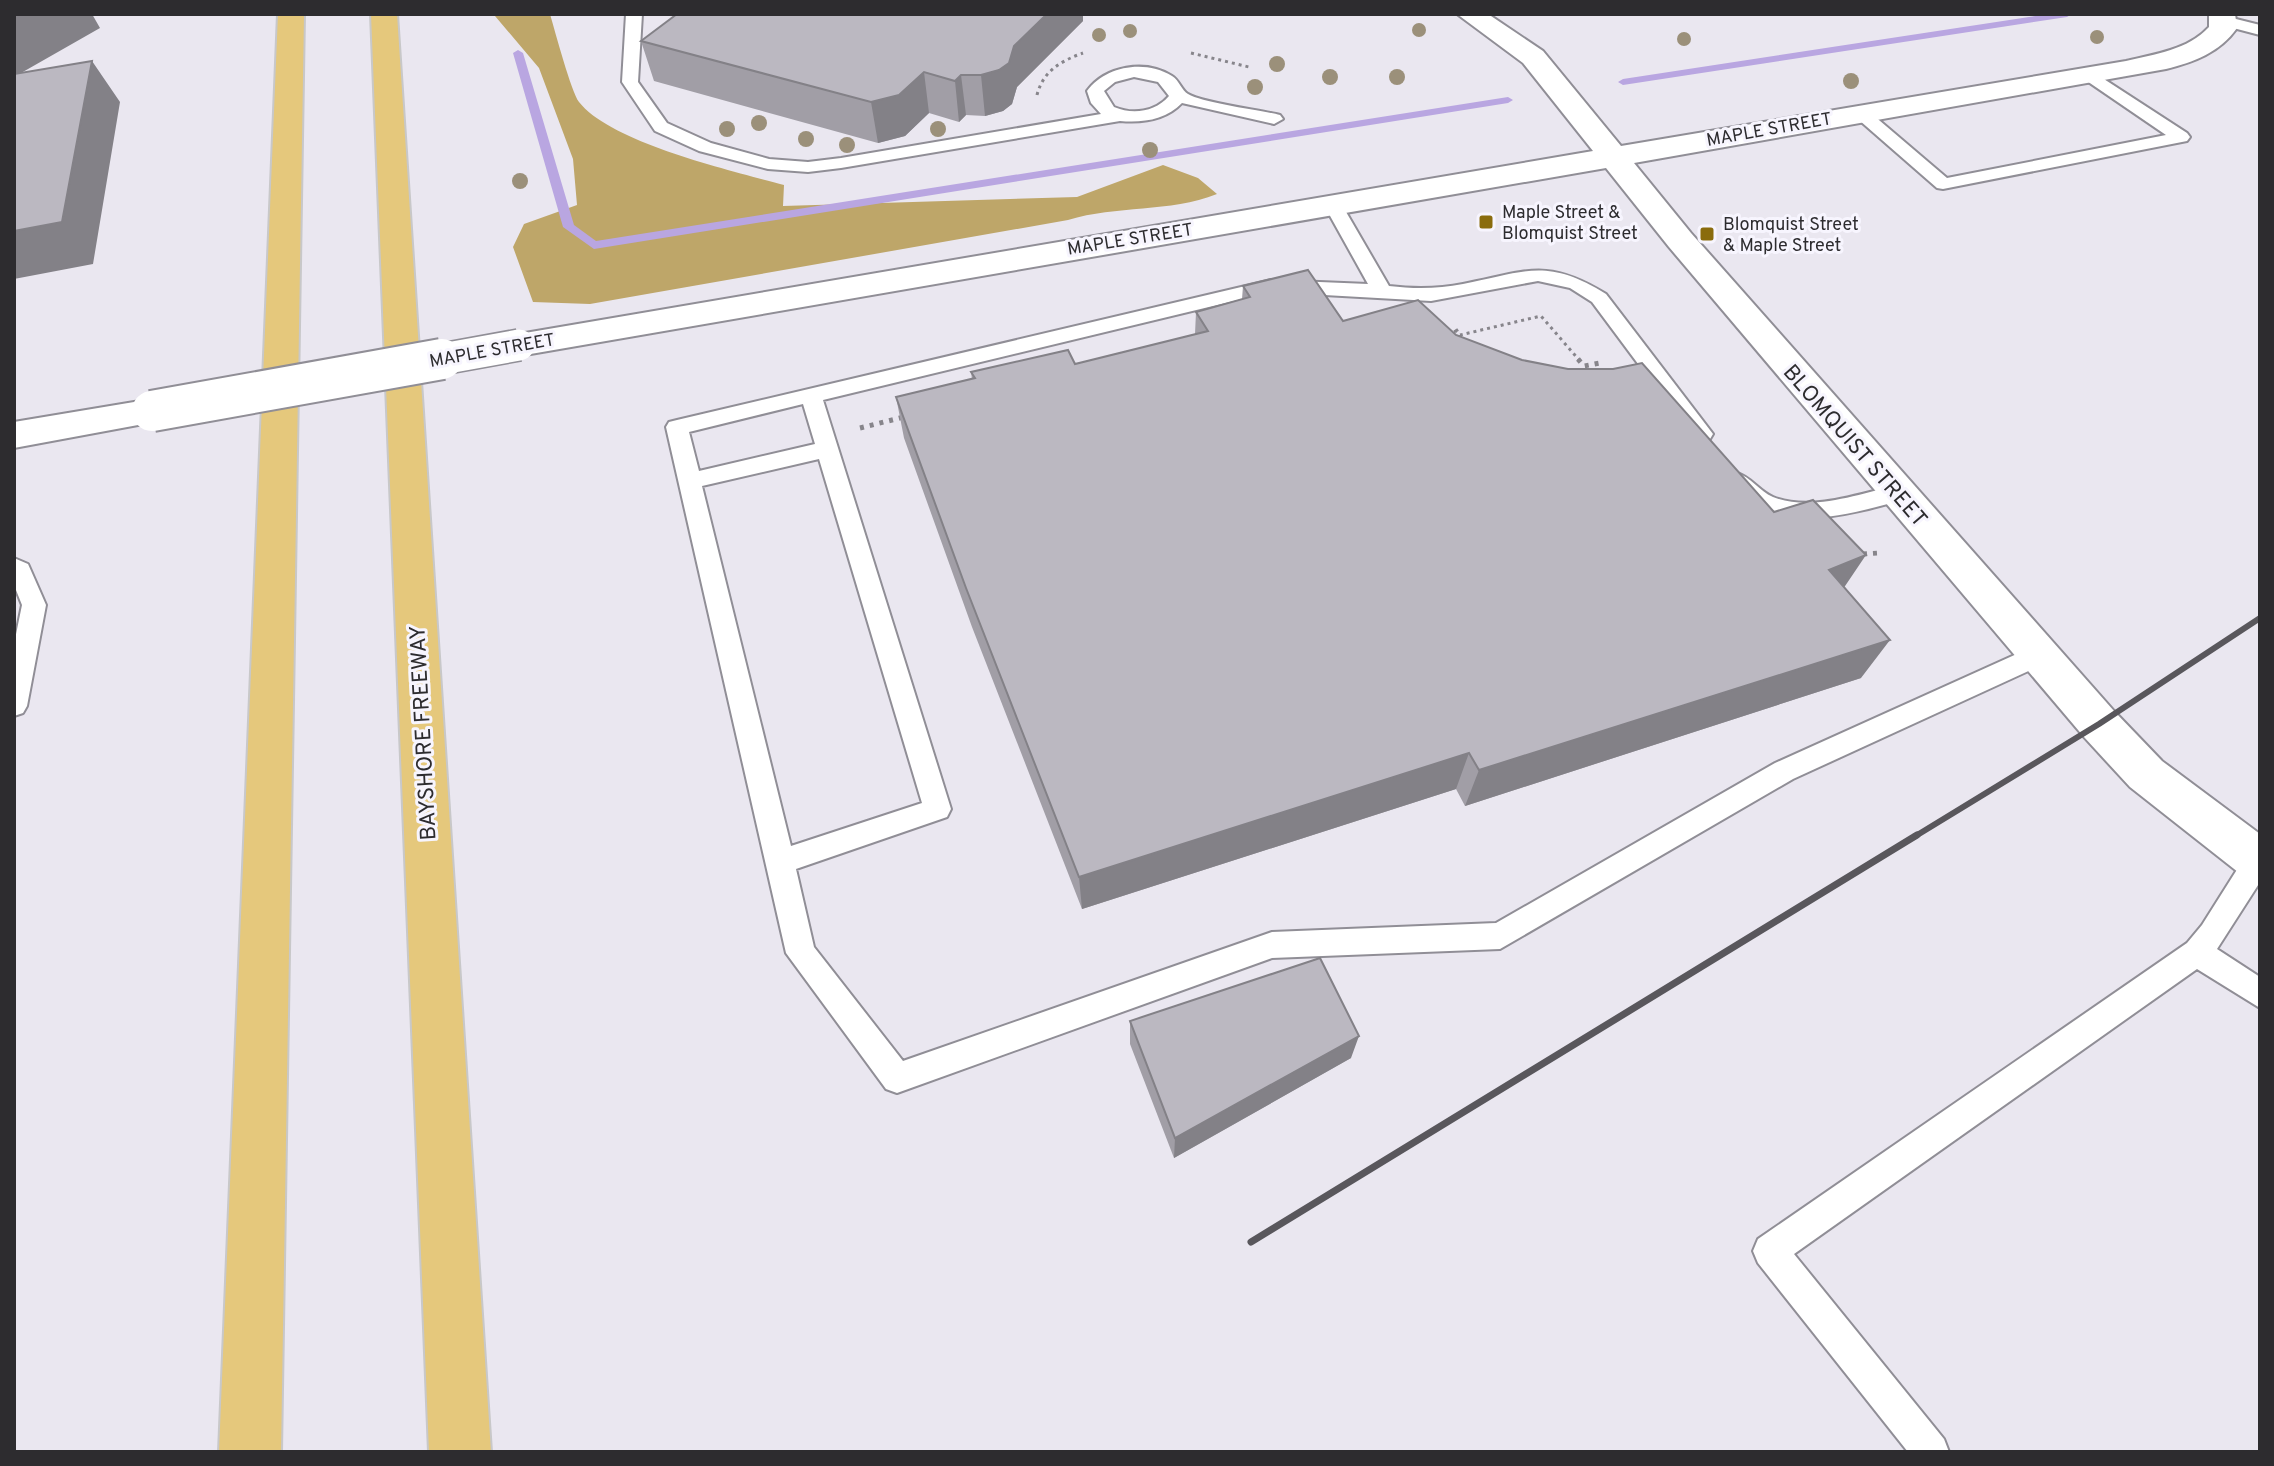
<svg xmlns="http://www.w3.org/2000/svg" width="2274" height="1466" viewBox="0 0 2274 1466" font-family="Overpass,sans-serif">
<rect width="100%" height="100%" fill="#eae7f0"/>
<path fill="#bea669" d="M505,14h45c5,17 21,77 29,88 32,41 154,69 205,83l-1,21 294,-9 86,-32 35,13 19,16c-48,19 -100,11 -149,26l-478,84 -57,-2 -20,-55 11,-23 53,-19 -4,-46 -34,-91 -44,-52z"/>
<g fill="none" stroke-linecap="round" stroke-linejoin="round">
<path fill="#b9a6e1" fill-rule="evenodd" d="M2048,14h24l-5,3 -444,68 -5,-3 5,-3z
M518,50l5,3 51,172 22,16 912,-144 5,3 -5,3 -914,146 -31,-22 -50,-174z"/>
<g stroke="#908e96" stroke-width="4">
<path id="service" d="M626,14h16l-4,68 29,41 44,20 58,16 39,3 33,-4 260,-44 -10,-11 -4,-12c18,-25 58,-32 85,-15 7,4 10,15 16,18 15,9 72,16 92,21l3,4 -9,5 -92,-21c-16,17 -40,20 -62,18l-279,47 -33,4 -40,-3 -69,-18 -44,-20 -33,-49zM1134,77l24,5 11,14c-14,16 -36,19 -55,11l-10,-16 11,-9z
M2224,16l36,9v10l-42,-11v-6z
M2090,70l97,63 3,4 -3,4 -244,48 -6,-1 -86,-75 9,-5 6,1 81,69 219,-43 -82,-56 -2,-4 2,-4z
M1333,199l9,6 47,81c25,3 49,3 74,-2 63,-12 83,-27 143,10l107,140 -3,5h-16l-102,-137 -22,-14 -32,-7 -107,20 -160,-9 -448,108 128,409 -4,8 -151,52 18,78 89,114 369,-129 224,-9 279,-160 255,-115 9,-3 9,3 3,7 -3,7 -255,117 -293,170 -228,9 -375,135 -11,-4 -100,-136 -120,-526 3,-5 8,-2 594,-140 97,4 -44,-79zM803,404l12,40 -116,27 -10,-39zM819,459l103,344 -131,43 -89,-360z
M1737,473c14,4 22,18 36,24 37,15 87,-3 124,-12l8,2 3,6 -3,6c-52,15 -144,42 -179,-18l3,-6z
M14,558l14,6 18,41 -19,101 -4,7 -9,3v-72l8,-39 -8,-20z
M2260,846v36l-43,67 43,28v31l-63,-39 -403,285 150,185 5,13h-41l-150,-189 -5,-12 5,-12 429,-296 15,-18 48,-76z"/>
</g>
<g stroke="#908e96" stroke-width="4">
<path id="minor" d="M1457,14h31l55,37 78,95 505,-85c29,-7 62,-11 83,-34v-13h26l2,14c-18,25 -43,34 -71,41l-532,94 57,70 423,478 48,50 98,73v48l-17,-6 -113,-89 -46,-50 -415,-490 -63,-79 -1087,188 -12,-3 -5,-8 5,-8 12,-3 1074,-183 -70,-88z
M152,399l13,3 5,9 -5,9 -151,28v-26z"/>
</g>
<g stroke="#c8c8c9" stroke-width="4">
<path id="motorway" d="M278,14h26l-23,1438h-62z
M371,14h26l94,1438h-62z"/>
</g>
<path stroke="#87858b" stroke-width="3" stroke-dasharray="3 4" stroke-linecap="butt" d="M1191,53l58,14
M1037,95c6,-24 24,-34 46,-42
M1456,329l4,6 81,-19 39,45
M1447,333l10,-2"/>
<path stroke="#87858b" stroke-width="5" stroke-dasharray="4 6" stroke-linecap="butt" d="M1578,359l6,7 16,-3
M860,428l44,-11
M1863,554l16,-1"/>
<use href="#service" fill="#fff" fill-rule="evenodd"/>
<use href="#minor" fill="#fff" fill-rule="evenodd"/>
<use href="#motorway" fill="#e5c87c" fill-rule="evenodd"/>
<path stroke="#59575c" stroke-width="6" d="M1914,837l185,-113 161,-106"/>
<path stroke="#59575c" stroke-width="7" d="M1251,1242l666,-407"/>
<g stroke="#908e96" stroke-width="34" stroke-linecap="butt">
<path id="minor-bridge-far1" d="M431,361l88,-16"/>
</g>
<g stroke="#908e96" stroke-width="44" stroke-linecap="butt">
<path id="minor-bridge" d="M152,411l290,-52"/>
</g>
<use href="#minor-bridge-far1" stroke="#fff" stroke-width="31"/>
<use href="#minor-bridge" stroke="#fff" stroke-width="40"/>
</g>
<g fill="#9b907a">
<circle cx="1419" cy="30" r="7"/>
<circle cx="1130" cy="31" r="7"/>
<circle cx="1099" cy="35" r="7"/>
<circle cx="2097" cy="37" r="7"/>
<circle cx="1684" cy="39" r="7"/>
<circle cx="1277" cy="64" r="8"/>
<circle cx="1330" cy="77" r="8"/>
<circle cx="1397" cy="77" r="8"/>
<circle cx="1851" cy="81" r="8"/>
<circle cx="1255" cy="87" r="8"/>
<circle cx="759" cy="123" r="8"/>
<circle cx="727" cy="129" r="8"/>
<circle cx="938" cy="129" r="8"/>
<circle cx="806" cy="139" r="8"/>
<circle cx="847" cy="145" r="8"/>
<circle cx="1150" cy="150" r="8"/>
<circle cx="520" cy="181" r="8"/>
</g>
<path fill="#a19ea6" d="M675,14h408v7l-66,66 -5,17 -9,7 -18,5 -19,-1 -7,7 -30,-9 -24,23 -27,7 -224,-62 -13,-40 35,-26z
M1243,286l100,35 113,14 318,177 70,75 17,91 -396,128 -9,-17 -374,120 -110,-282 -68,-189 -8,-41 76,-18 -1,-7 104,-8 120,-30 1,-22 46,-13z
M1130,1021l221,37 -177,100 -44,-114z"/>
<path fill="#838187" d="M14,14h78l8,14 -86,49z
M1047,14h36v7l-66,66 -5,17 -9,7 -18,5 -4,-41z
M92,61l28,41 -27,162 -79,15v-48z
M924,72l5,41 -24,23 -27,7 -7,-41z
M961,75l5,40 -7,7 -4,-41z
M1866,555l-27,40 -10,-25z
M1890,640l-29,38 -396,128 14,-36z
M1469,753l-13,36 -374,120 -3,-32z
M1359,1036l-8,22 -177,100 1,-20z"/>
<path fill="#bbb8c1" stroke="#838187" stroke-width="2" d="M677,14h370l-33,32 -5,17 -10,7 -18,5h-20l-6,6 -31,-9 -25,23 -28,7 -230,-61z
M92,61l-30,161 -48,9v-157z
M1308,270l35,51 75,-21 38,35 66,25 46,9h45l29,-6 132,149 39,-12 53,55 -37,15 61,70 -411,130 -10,-17 -390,124 -113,-289 -70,-191 79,-19 -4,-6 97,-22 7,14 133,-33 -12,-19 54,-15 -7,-11z
M1320,958l39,78 -184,102 -45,-117z"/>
<g fill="#8a6c0d" stroke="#f7f5fe" stroke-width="3">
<rect x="1478" y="214" width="16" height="16" rx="4"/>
<rect x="1699" y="226" width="16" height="16" rx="4"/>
</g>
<g text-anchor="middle" stroke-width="6" stroke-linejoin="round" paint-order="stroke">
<g font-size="18" fill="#2d2c2f" stroke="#f7f5fe">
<text transform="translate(1769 129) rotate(-10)" y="6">MAPLE STREET</text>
<text transform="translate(1130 239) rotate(-9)" y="6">MAPLE STREET</text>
<text transform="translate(492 350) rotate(-10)" y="6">MAPLE STREET</text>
</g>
<g font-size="18" fill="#2d2c2f" stroke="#f7f5fe" text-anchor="start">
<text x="1502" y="218">Maple Street &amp;<tspan x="1502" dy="21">Blomquist Street</tspan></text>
<text x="1723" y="230">Blomquist Street<tspan x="1723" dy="21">&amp; Maple Street</tspan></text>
</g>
<g font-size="22" fill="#2d2c2f" stroke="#f7f5fe">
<text transform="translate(1856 445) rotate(49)" y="8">BLOMQUIST STREET</text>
<text transform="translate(422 733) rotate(-93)" y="8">BAYSHORE FREEWAY</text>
</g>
</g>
<rect width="2274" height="1466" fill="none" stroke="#2d2c2f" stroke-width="32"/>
</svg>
